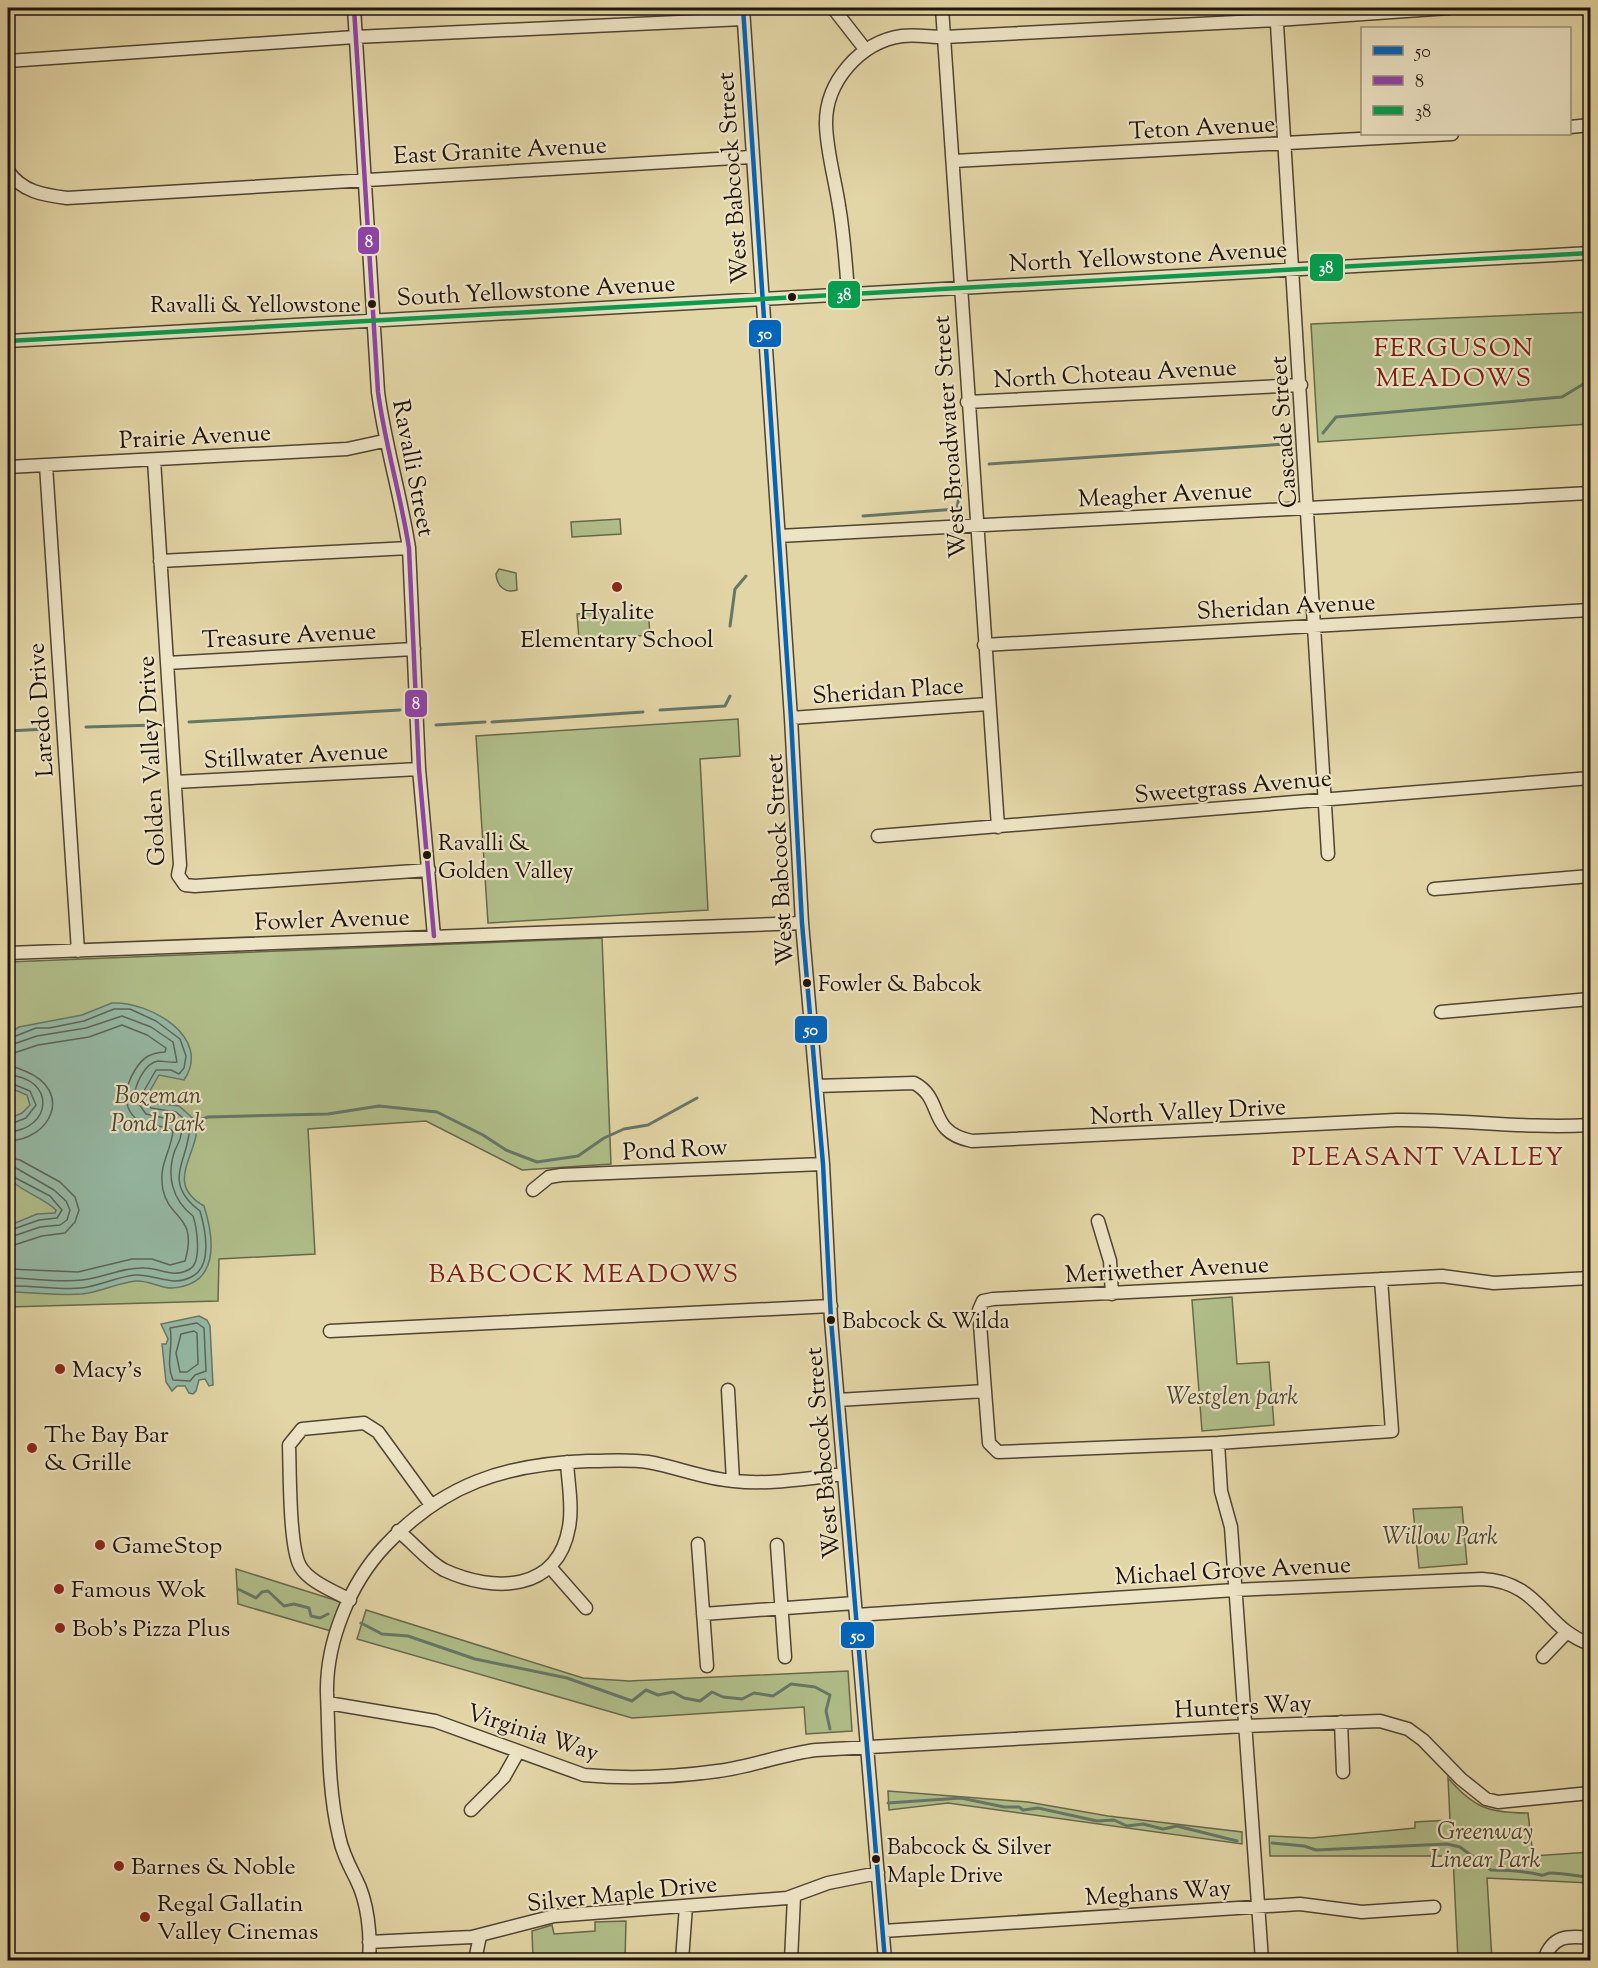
<svg xmlns="http://www.w3.org/2000/svg" width="1598" height="1968" viewBox="0 0 1598 1968" font-family="'Sorts Mill Goudy',serif">
<rect width="100%" height="100%" fill="#e3d6a6"/>
<filter id="stains"><feTurbulence type="fractalNoise" baseFrequency=".00333" numOctaves="4"/><feColorMatrix values="0 0 0 0 .2 0 0 0 0 .09 0 0 0 0 .02 0 0 0 .5 -.17"/></filter>
<radialGradient id="worn" r=".72"><stop offset=".6" stop-color="#630" stop-opacity="0"/><stop offset="1" stop-color="#630" stop-opacity=".3"/></radialGradient>
<path fill="#b0be89" stroke="#67694a" stroke-width="1.5" d="M1590,312v112l-272,18 -7,-118z
M620,519l1,15 -49,3 -1,-15z
M499,569l17,4 1,17c-12,4 -20,-4 -21,-16z
M648,609l2,26 -71,5 -2,-26z
M738,719l2,37 -40,3 8,151 -220,13 -12,-187z
M602,938l9,226 -89,6 -96,-49 -118,8 7,125 -96,5 -1,42 -210,6v-345z
M1232,1297l5,67 32,-2 5,63 -72,6 -10,-131z
M1462,1507l5,57 -48,4 -6,-59z
M236,1569l105,33 -10,29 -93,-27z
M366,1610l217,68 46,3 219,-10 4,60 -46,3 -2,-27 -172,11 -275,-79z
M1448,1778c26,30 41,35 80,35l5,43 57,-4v31l-103,-5 5,82h-34l-5,-104h-183l-1,-20 43,2 103,-10v-6l35,-2z
M888,1791l140,11 80,14 134,16v12l-294,-41 -59,7z
M626,1921l-1,39h-92l-1,-29 20,-6 2,9 41,-3v-9z"/>
<path fill="#95b9a5" stroke="#657767" stroke-width="1.5" d="M112,1003c37,-2 101,34 72,77l-25,-5 -12,21 7,7 25,3 17,15c0,6 1,13 -1,19 -7,26 -24,47 9,66 11,35 15,79 -32,82 -13,0 -23,-8 -36,-7 -19,2 -36,11 -54,13 -24,2 -50,-2 -74,-2v-66l29,-12 18,-1 1,-3c-14,-14 -42,-21 -48,-35v-56l14,-6 8,-8 -3,-10 -19,-8v-53l11,-7 63,-12z
M199,1316l8,4 3,6 3,59 -4,1 -4,-7 -6,1 -3,11 -3,3 -4,-1 -4,-7h-8l-5,5 -6,-9 -4,-38h4l2,-5 -7,-15z"/>
<g fill="none" stroke-linecap="round" stroke-linejoin="round">
<path stroke="#5a6658" stroke-width="1.5" d="M8,1039l28,-11h13l35,-7 30,-12h16l26,12 24,18 6,17 -2,12 -5,6 -8,-4h-15l-15,26 10,12 25,4 14,12c0,36 -30,57 10,87 5,17 13,54 -7,65 -20,12 -37,-2 -58,-1 -19,2 -35,11 -54,13 -24,2 -49,-3 -73,-2
M8,1046l29,-10 49,-8 36,-12 29,11 22,15 4,20c-6,1 -13,-1 -19,-1 -14,2 -23,25 -24,36l12,17 27,6 9,7c0,9 -3,15 -7,23 -9,25 -3,50 18,66 4,12 9,46 -3,53 -17,10 -29,-1 -45,-1 -23,-1 -41,10 -63,12 -24,3 -50,-2 -74,-2
M8,1055l30,-10 51,-8 33,-12 25,10 19,13 -1,4c-15,1 -22,5 -30,18 -12,19 -14,45 11,54 9,3 20,1 27,7 -2,21 -15,33 -10,59 7,31 35,25 22,71l-15,4 -18,-6h-20l-54,13 -70,-3
M8,1066c7,0 11,3 17,5 49,20 26,69 -17,70
M8,1075c48,3 45,54 0,57
M8,1082l22,9 6,14 -10,13 -18,7
M8,1157l12,3 40,22 15,15 4,13 -4,12 -10,11 -23,3 -34,11
M8,1166l8,2 38,22 12,11 4,9 -3,10 -7,5 -20,2 -32,11
M8,1174l42,22 12,14 -5,8 -18,2 -31,11
M197,1323l7,5 2,43 -11,4 -5,6 -17,-1c-8,-17 1,-35 -3,-52z
M194,1331l3,2 1,31 -11,8h-7l-4,-19 5,-19z"/>
<path stroke="#657767" stroke-width="3" d="M1323,433l13,-16 226,-20 28,-17
M989,464l297,-20
M863,516l94,-7 4,-26
M730,626l5,-37 11,-13
M660,710l65,-4 5,-10
M189,722l211,-12
M492,722l151,-10
M436,725l49,-3
M86,727l70,-2
M8,731l39,-2
M196,1121l12,-4 120,-3 51,-8 58,6 46,23 23,15 31,12 41,-6 26,-18 20,-9 24,-4 49,-27
M238,1589l18,9 6,-6 6,-1 16,15 10,-2 15,4 2,8 9,2 8,-4
M361,1623l21,11 26,2 67,23 92,19 65,23 14,-11 12,5 15,-3 11,6 16,3 12,-9 11,5 19,2 12,-6 19,3 18,-12 24,3 15,8 -4,16 4,18
M888,1803l73,-5 43,9h15l4,3 15,-2 59,13 17,-1 13,6 16,-2 20,5 14,-3 60,15
M1272,1843l32,3 12,4 131,-6 13,3 16,12
M1485,1866l6,4c17,0 33,1 50,5 3,1 6,-2 9,-2 12,0 27,3 40,4"/>
<g stroke="#4f4432" stroke-width="15">
<path id="minor" d="M354,8l24,384c7,53 23,104 31,156l10,221 15,167
M743,8l48,710 11,205 21,241 8,156 54,640
M833,8l32,41
M942,8l56,819
M1276,8l52,846
M8,61l347,-24 388,-18
M1570,127l20,-2
M954,161l498,-27
M8,171c14,21 36,24 59,27l684,-41
M848,293c-2,-29 -4,-58 -9,-87 -4,-27 -12,-53 -13,-81 -1,-43 34,-83 76,-89 13,-2 28,1 42,1l333,-17 172,-12
M8,341l1582,-88
M967,402l334,-17
M154,460l26,405 -2,10 7,10 10,1 234,-16
M46,465l32,486
M8,467l339,-18 37,-8
M779,536l811,-43
M160,561l249,-13
M984,645l606,-35
M167,663l247,-14
M791,718l197,-14
M175,782l244,-13
M878,836l712,-58
M1434,889l156,-13
M8,953l794,-30
M1441,1012l149,-13
M816,1086l98,-3c31,16 12,49 58,58l424,-21c65,-1 129,9 194,5
M533,1190l16,-13 12,-2 262,-11
M1098,1221l12,40 2,33
M330,1331l501,-25
M728,1390l5,91
M985,1391l4,52 9,9 220,-9 174,-12 -11,-152
M838,1400l147,-9 -6,-81 4,-9 10,-2 449,-23 52,7 96,-5
M1218,1443l3,48 10,36 31,433
M398,1531c16,12 29,30 46,39 50,23 114,22 125,-43 4,-21 -1,-44 -2,-65
M698,1544l9,122
M777,1545l8,112
M550,1567l36,41
M350,1600c-16,-9 -41,-18 -50,-34 -11,-20 -10,-96 -11,-121l13,-16 62,-6 14,9 53,73
M703,1614l152,-11
M856,1615l379,-25 247,-11c59,3 61,49 108,65
M1543,1657l24,-25
M328,1703l107,18 149,54c44,4 91,2 134,-4 33,-4 65,-17 98,-21l429,-24 135,-5 28,8 15,11 38,39 25,20 12,3 92,-9
M1341,1722l2,50
M471,1810l33,-33 14,-25
M883,1931l417,-27 62,8 72,-5
M369,1942l103,-5 82,-21 233,-18 41,-15 50,-10
M369,1960c2,-25 -1,-58 -13,-81 -7,-14 -14,-27 -17,-43 -11,-46 -10,-96 -12,-143 -1,-51 23,-110 58,-147 58,-62 120,-82 203,-85 19,0 40,-2 60,1 29,5 56,17 86,19 36,4 74,-3 110,-7
M475,1960l5,-24
M682,1960l4,-54
M791,1960l3,-63
M1544,1960c8,-24 23,-25 46,-22"/>
</g>
<use href="#minor" stroke="#ede4c5" stroke-width="12"/>
<g stroke="#ede4c5" stroke-width="9">
<path id="bus-1" d="M743,8l48,710 11,205 21,241 8,156 54,640"/>
</g>
<g stroke="#ede4c5" stroke-width="9">
<path id="bus-2" d="M354,8l24,384c7,53 23,104 31,156l10,221 15,167"/>
</g>
<g stroke="#ede4c5" stroke-width="9">
<path id="bus-3" d="M8,341l1582,-88"/>
</g>
<use href="#bus-1" stroke="#0065bd" stroke-width="4.5"/>
<use href="#bus-2" stroke="#8e44ad" stroke-width="4.5"/>
<use href="#bus-3" stroke="#029f4e" stroke-width="4.5"/>
</g>
<g fill="#1e140b" stroke="#ede4c5" stroke-width="2">
<circle cx="792" cy="297" r="5"/>
<circle cx="372" cy="304" r="5"/>
<circle cx="427" cy="855" r="5"/>
<circle cx="807" cy="983" r="5"/>
<circle cx="831" cy="1320" r="5"/>
<circle cx="876" cy="1859" r="5"/>
</g>
<g fill="#8f2418" stroke="#ede4c5" stroke-width="2">
<circle cx="617" cy="587" r="6"/>
<circle cx="60" cy="1369" r="6"/>
<circle cx="32" cy="1448" r="6"/>
<circle cx="100" cy="1545" r="6"/>
<circle cx="59" cy="1589" r="6"/>
<circle cx="60" cy="1628" r="6"/>
<circle cx="119" cy="1866" r="6"/>
<circle cx="145" cy="1917" r="6"/>
</g>
<g text-anchor="middle" stroke-width="4.5" stroke-linejoin="round" paint-order="stroke">
<g font-size="22" fill="#1e140b" stroke="#ede4c5" text-anchor="start">
<text x="361" y="312" text-anchor="end">Ravalli &amp; Yellowstone</text>
<text x="438" y="850">Ravalli &amp;<tspan x="438" dy="28">Golden Valley</tspan></text>
<text x="818" y="991">Fowler &amp; Babcok</text>
<text x="842" y="1328">Babcock &amp; Wilda</text>
<text x="887" y="1854">Babcock &amp; Silver<tspan x="887" dy="28">Maple Drive</tspan></text>
</g>
<g font-size="24" fill="#1e140b" stroke="#ede4c5">
<text transform="translate(1202 127) rotate(-3)" y="8">Teton Avenue</text>
<text transform="translate(500 150) rotate(-3)" y="8">East Granite Avenue</text>
<text transform="translate(732 178) rotate(-94)" y="8">West Babcock Street</text>
<text transform="translate(1148 256) rotate(-3)" y="8">North Yellowstone Avenue</text>
<text transform="translate(536 290) rotate(-3)" y="8">South Yellowstone Avenue</text>
<text transform="translate(1115 373) rotate(-3)" y="8">North Choteau Avenue</text>
<text transform="translate(1283 432) rotate(-94)" y="8">Cascade Street</text>
<text transform="translate(195 436) rotate(-3)" y="8">Prairie Avenue</text>
<text transform="translate(949 437) rotate(-94)" y="8">West Broadwater Street</text>
<text transform="translate(414 468) rotate(79)" y="8">Ravalli Street</text>
<text transform="translate(1165 494) rotate(-3)" y="8">Meagher Avenue</text>
<text transform="translate(1286 606) rotate(-3)" y="8">Sheridan Avenue</text>
<text transform="translate(289 635) rotate(-3)" y="8">Treasure Avenue</text>
<text transform="translate(888 690) rotate(-4)" y="8">Sheridan Place</text>
<text transform="translate(40 710) rotate(-94)" y="8">Laredo Drive</text>
<text transform="translate(296 755) rotate(-3)" y="8">Stillwater Avenue</text>
<text transform="translate(151 761) rotate(-93)" y="8">Golden Valley Drive</text>
<text transform="translate(1233 786) rotate(-5)" y="8">Sweetgrass Avenue</text>
<text transform="translate(779 860) rotate(-93)" y="8">West Babcock Street</text>
<text transform="translate(332 919) rotate(-2)" y="8">Fowler Avenue</text>
<text transform="translate(1188 1111) rotate(-3)" y="8">North Valley Drive</text>
<text transform="translate(675 1149) rotate(-3)" y="8">Pond Row</text>
<text transform="translate(1167 1269) rotate(-3)" y="8">Meriwether Avenue</text>
<text transform="translate(822 1453) rotate(-95)" y="8">West Babcock Street</text>
<text transform="translate(1233 1570) rotate(-3)" y="8">Michael Grove Avenue</text>
<text transform="translate(1243 1706) rotate(-3)" y="8">Hunters Way</text>
<text transform="translate(533 1732) rotate(18)" y="8">Virginia Way</text>
<text transform="translate(1158 1892) rotate(-4)" y="8">Meghans Way</text>
<text transform="translate(622 1893) rotate(-6)" y="8">Silver Maple Drive</text>
</g>
<g font-size="24" fill="#1e140b" stroke="#ede4c5" text-anchor="start">
<text x="617" y="619" text-anchor="middle">Hyalite<tspan x="617" dy="28">Elementary School</tspan></text>
<text x="72" y="1377">Macy's</text>
<text x="44" y="1442">The Bay Bar<tspan x="44" dy="28">&amp; Grille</tspan></text>
<text x="112" y="1553">GameStop</text>
<text x="71" y="1597">Famous Wok</text>
<text x="72" y="1636">Bob's Pizza Plus</text>
<text x="131" y="1874">Barnes &amp; Noble</text>
<text x="157" y="1911">Regal Gallatin<tspan x="157" dy="28">Valley Cinemas</tspan></text>
</g>
<g font-size="24" font-style="italic" fill="#4a4731" stroke="#ede4c5">
<text x="158" y="1103">Bozeman<tspan x="158" dy="28">Pond Park</tspan></text>
<text x="1232" y="1404">Westglen park</text>
<text x="1440" y="1544">Willow Park</text>
<text x="1485" y="1839">Greenway<tspan x="1485" dy="28">Linear Park</tspan></text>
</g>
<g font-size="26" letter-spacing="1.5" fill="#7a1f14" stroke="#ede4c5">
<text x="1454" y="356">FERGUSON<tspan x="1454" dy="30">MEADOWS</tspan></text>
<text x="1428" y="1165">PLEASANT VALLEY</text>
<text x="584" y="1282">BABCOCK MEADOWS</text>
</g>
</g>
<g stroke="#ede4c5" stroke-width="2">
<rect x="357" y="226" width="23" height="29" rx="6" fill="#8e44ad"/>
<rect x="1309" y="253" width="35" height="29" rx="6" fill="#029f4e"/>
<rect x="827" y="280" width="34" height="29" rx="6" fill="#029f4e"/>
<rect x="748" y="319" width="34" height="29" rx="6" fill="#0065bd"/>
<rect x="404" y="689" width="24" height="29" rx="6" fill="#8e44ad"/>
<rect x="794" y="1015" width="34" height="29" rx="6" fill="#0065bd"/>
<rect x="840" y="1621" width="35" height="28" rx="6" fill="#0065bd"/>
</g>
<g font-size="16" text-anchor="middle" font-weight="bold" fill="#fff">
<text x="369" y="247">8</text>
<text x="1326" y="273">38</text>
<text x="844" y="300">38</text>
<text x="765" y="339">50</text>
<text x="416" y="709">8</text>
<text x="811" y="1035">50</text>
<text x="858" y="1641">50</text>
</g>
<rect width="1598" height="1968" fill="none" stroke="#e3d6a6" stroke-width="30"/>
<rect x="9" y="9" width="1580" height="1950" fill="none" stroke="#1e140b" stroke-width="3"/>
<rect x="15" y="15" width="1568" height="1938" fill="none" stroke="#1e140b" stroke-width="1.5"/>
<rect x="1361" y="27" width="210" height="108" fill="#ede4c5" stroke="#9a917b" stroke-width="1.5"/>
<rect x="1373" y="46" width="30" height="9" fill="#0065bd" stroke="#9a917b" stroke-width="1.5"/>
<text x="1415" y="57" font-size="18" fill="#1e140b">50</text>
<rect x="1373" y="76" width="30" height="9" fill="#8e44ad" stroke="#9a917b" stroke-width="1.5"/>
<text x="1415" y="87" font-size="18" fill="#1e140b">8</text>
<rect x="1373" y="106" width="30" height="9" fill="#029f4e" stroke="#9a917b" stroke-width="1.5"/>
<text x="1415" y="117" font-size="18" fill="#1e140b">38</text>
<rect width="100%" height="100%" filter="url(#stains)"/>
<rect width="100%" height="100%" fill="url(#worn)"/>
</svg>
